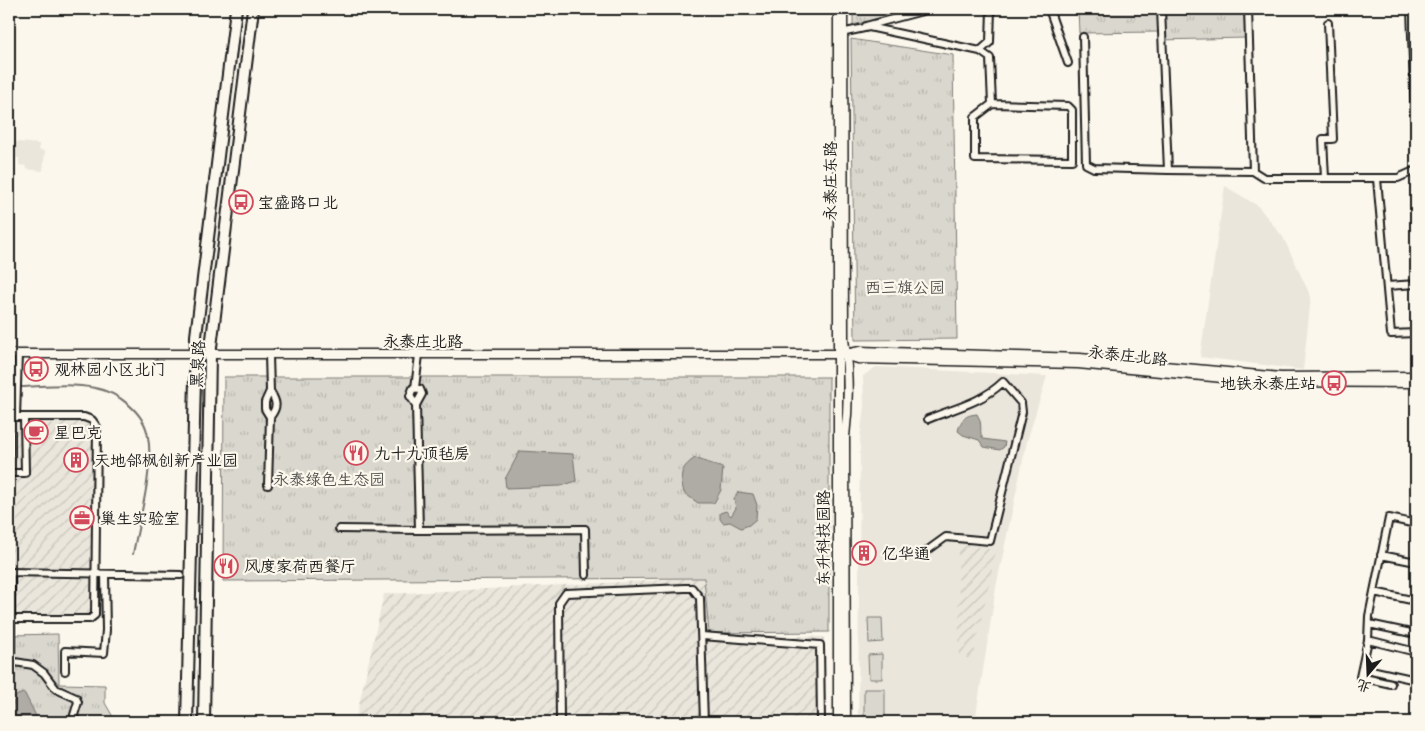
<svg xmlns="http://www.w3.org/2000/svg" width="1425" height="731" viewBox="0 0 1425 731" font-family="'Gochi Hand','LXGW WenKai TC',sans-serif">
<defs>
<pattern id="industrial-furrows" width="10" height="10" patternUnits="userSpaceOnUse" patternTransform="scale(1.25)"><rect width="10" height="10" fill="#eae6dc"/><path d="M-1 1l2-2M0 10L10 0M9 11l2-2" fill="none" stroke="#c8c5bc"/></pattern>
<pattern id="park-tufts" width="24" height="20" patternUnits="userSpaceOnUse" patternTransform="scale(1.25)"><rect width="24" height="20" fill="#dad7ce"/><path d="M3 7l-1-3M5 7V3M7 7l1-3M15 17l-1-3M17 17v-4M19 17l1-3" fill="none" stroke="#bab8b0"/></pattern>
</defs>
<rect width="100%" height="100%" fill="#fbf7ec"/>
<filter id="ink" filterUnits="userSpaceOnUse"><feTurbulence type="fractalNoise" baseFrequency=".02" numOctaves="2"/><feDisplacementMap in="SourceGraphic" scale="10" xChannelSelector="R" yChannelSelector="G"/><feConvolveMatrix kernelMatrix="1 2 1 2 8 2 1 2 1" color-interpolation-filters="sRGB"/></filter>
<g filter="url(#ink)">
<path fill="#eae6dc" d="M9,141l30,3v6l6,1 -2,20 -17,-2v-3l-7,-1v-7l-10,-1z
M1225,186l33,20 25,31 28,60 -8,73 -103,-13z
M876,367l171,9 -20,65 -31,146 -21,135h-117l2,-284 4,-31 -1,-31z"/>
<path fill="url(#industrial-furrows)" d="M9,421h75l9,7 -3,186h-81z
M958,541l38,10 -23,108 -14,-2z
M704,578l5,55 115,4 1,85h-470l29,-128z"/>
<path fill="#dad7ce" stroke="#7b7a75" d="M868,618h14l1,24 -14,1z
M882,654v25h-13l-1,-24z
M864,689h21v33h-21z"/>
<path fill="url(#park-tufts)" stroke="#7b7a75" d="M853,9h58l-58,16z
M1078,9h166l2,29 -87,2 -1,-8 -79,1z
M851,39l102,16 4,284 -102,1z
M224,377h605v255l-120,1 -5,-55 -481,3z
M58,634l1,50 46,1v18l11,19h-107v-87z"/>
<path fill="#afaca5" stroke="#74726e" d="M977,414c7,12 1,17 6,25l22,3 -1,5 -4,3 -16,-3 -5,-7 -16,-5 -5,-4c3,-12 7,-16 19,-17z
M520,451l53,3 3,27 -15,5 -55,2 -1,-9z
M695,458l28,10 -2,22 -7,13h-16l-14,-10c-4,-18 -5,-24 11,-35z
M738,492l15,2 4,11 -1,14 -7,6 -8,3 -11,-6 -7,1 -3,-4v-6l6,-2 5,5 5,-8 -2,-9z
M23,693l2,1 14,28h-30v-14l3,-2 4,-10z"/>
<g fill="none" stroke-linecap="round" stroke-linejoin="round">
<path stroke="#74726e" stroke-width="2" d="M9,387h3
M22,387c24,-1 49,-4 73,1 22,4 50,24 53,49 6,32 -9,84 -15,117"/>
<g stroke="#1c1c1c" stroke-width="10">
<path id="minor" d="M1049,9l19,54
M1161,9l7,161 85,1
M1248,9l5,162 11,7h134l18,-8
M1411,9l5,135
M866,26l64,-17
M841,33l28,-6 111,24 10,-9 1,-33
M1083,37l3,127 8,4 74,2
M980,51l10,7 2,46 76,2 4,4v50l-97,-1v-42l17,-13
M1325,178l-2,-39h10l-5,-116
M1377,179l14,155 25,-1
M1387,286l29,-2
M269,355l1,36 -5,11v7l5,8c8,-10 7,-15 0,-26
M413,388l7,1 2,5 -6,11 -6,-9z
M415,388l4,-33
M9,417h75l8,3 5,7 -2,188 -5,4h-81
M9,417v56h16l-1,-56
M16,417l2,-63
M928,419c27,-11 53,-16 75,-37l18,21 1,9 -32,129 -44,-4 -18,13
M268,485l2,-68
M1416,524l-27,-6 -20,98 -1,24 48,12
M339,529l80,1 -3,-125
M419,530l166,-1 1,46
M1381,555l35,7
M9,572l172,3
M11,572v89
M1374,592l42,9
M1369,624l47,10
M702,636l118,9 1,77
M1368,640l-8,37 31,7
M9,661l24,4 11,8 12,16 20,9 2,4 -4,13 1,7
M1362,668l54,12
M65,671v-20l39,2 2,-23 -1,-56
M560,722l-1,-119 7,-10 119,-5h7l8,10 4,124"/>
</g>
<g stroke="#1c1c1c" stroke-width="11">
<path id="tertiary" d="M838,9v713
M843,9l1,330c5,34 5,65 1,98l1,285
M9,354h837l14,-3 220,7 201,19 135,-1
M845,355l13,4 220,5 186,18 152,1"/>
</g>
<g stroke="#1c1c1c" stroke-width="14">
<path id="primary" d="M187,722l9,-386 40,-327
M204,722l6,-367 43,-346"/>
</g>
<use href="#minor" stroke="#fbf7ec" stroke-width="6"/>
<use href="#tertiary" stroke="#fbf7ec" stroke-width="8"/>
<use href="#primary" stroke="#fbf7ec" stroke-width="10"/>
</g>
</g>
<defs>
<g id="bus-ring" transform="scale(1.25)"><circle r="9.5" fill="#fbf7ec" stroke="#d1495b" stroke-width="1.5"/><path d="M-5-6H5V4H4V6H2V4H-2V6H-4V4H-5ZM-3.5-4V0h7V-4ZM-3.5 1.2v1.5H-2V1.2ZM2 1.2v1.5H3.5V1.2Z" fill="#d1495b"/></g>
<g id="cafe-ring" transform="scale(1.25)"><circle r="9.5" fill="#fbf7ec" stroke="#d1495b" stroke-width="1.5"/><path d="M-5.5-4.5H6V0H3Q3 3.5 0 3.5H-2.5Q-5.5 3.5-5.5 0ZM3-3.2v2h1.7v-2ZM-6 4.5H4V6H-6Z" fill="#d1495b"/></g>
<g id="restaurant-ring" transform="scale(1.25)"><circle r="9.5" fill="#fbf7ec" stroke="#d1495b" stroke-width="1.5"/><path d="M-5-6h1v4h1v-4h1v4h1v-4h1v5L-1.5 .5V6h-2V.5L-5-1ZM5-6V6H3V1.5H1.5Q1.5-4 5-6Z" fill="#d1495b"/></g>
<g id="building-ring" transform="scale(1.25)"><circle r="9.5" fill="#fbf7ec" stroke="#d1495b" stroke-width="1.5"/><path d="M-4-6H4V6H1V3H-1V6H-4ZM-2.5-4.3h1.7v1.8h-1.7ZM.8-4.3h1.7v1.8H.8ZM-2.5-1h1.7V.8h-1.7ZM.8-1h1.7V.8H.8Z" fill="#d1495b"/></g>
<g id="office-ring" transform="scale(1.25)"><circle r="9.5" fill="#fbf7ec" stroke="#d1495b" stroke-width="1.5"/><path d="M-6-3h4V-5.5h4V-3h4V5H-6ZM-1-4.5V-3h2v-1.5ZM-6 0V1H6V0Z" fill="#d1495b"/></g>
</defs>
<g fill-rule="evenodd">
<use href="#bus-ring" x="241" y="202"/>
<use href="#bus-ring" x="36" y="369"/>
<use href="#bus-ring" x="1334" y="383"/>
<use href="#cafe-ring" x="36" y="432"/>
<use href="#restaurant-ring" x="356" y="453"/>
<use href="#building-ring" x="76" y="460"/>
<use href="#office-ring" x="82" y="518"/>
<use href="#building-ring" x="864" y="553"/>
<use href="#restaurant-ring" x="226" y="566"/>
</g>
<g text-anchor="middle" stroke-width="4.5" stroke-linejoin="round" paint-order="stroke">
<g font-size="16" fill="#1c1c1c" stroke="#fbf7ec">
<text transform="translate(830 181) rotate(-90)" y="6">永泰庄东路</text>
<text x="423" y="347">永泰庄北路</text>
<text transform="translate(1128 355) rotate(6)" y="6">永泰庄北路</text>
<text transform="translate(197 364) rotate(-87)" y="6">黑泉路</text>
<text transform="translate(823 538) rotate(-90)" y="6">东升科技园路</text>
</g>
<g font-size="16" fill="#1c1c1c" stroke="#fbf7ec" text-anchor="start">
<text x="258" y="208">宝盛路口北</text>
<text x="54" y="375">观林园小区北门</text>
<text x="1316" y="389" text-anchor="end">地铁永泰庄站</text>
<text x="54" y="438">星巴克</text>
<text x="374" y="459">九十九顶毡房</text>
<text x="94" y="466">天地邻枫创新产业园</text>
<text x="100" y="524">巢生实验室</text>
<text x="882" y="559">亿华通</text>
<text x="244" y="572">风度家荷西餐厅</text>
</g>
<g font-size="16" fill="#555451" stroke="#fbf7ec">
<text x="905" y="293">西三旗公园</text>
<text x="329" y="485">永泰绿色生态园</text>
</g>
</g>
<rect width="1425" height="731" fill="none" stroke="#fbf7ec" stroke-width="30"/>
<rect x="15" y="15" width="1395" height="701" fill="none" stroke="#1c1c1c" stroke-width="2" filter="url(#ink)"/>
<g transform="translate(1368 674) rotate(199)" stroke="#fbf7ec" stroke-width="4" paint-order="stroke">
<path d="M0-4L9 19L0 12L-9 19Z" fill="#1c1c1c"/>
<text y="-8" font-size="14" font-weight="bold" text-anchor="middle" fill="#1c1c1c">北</text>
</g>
</svg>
